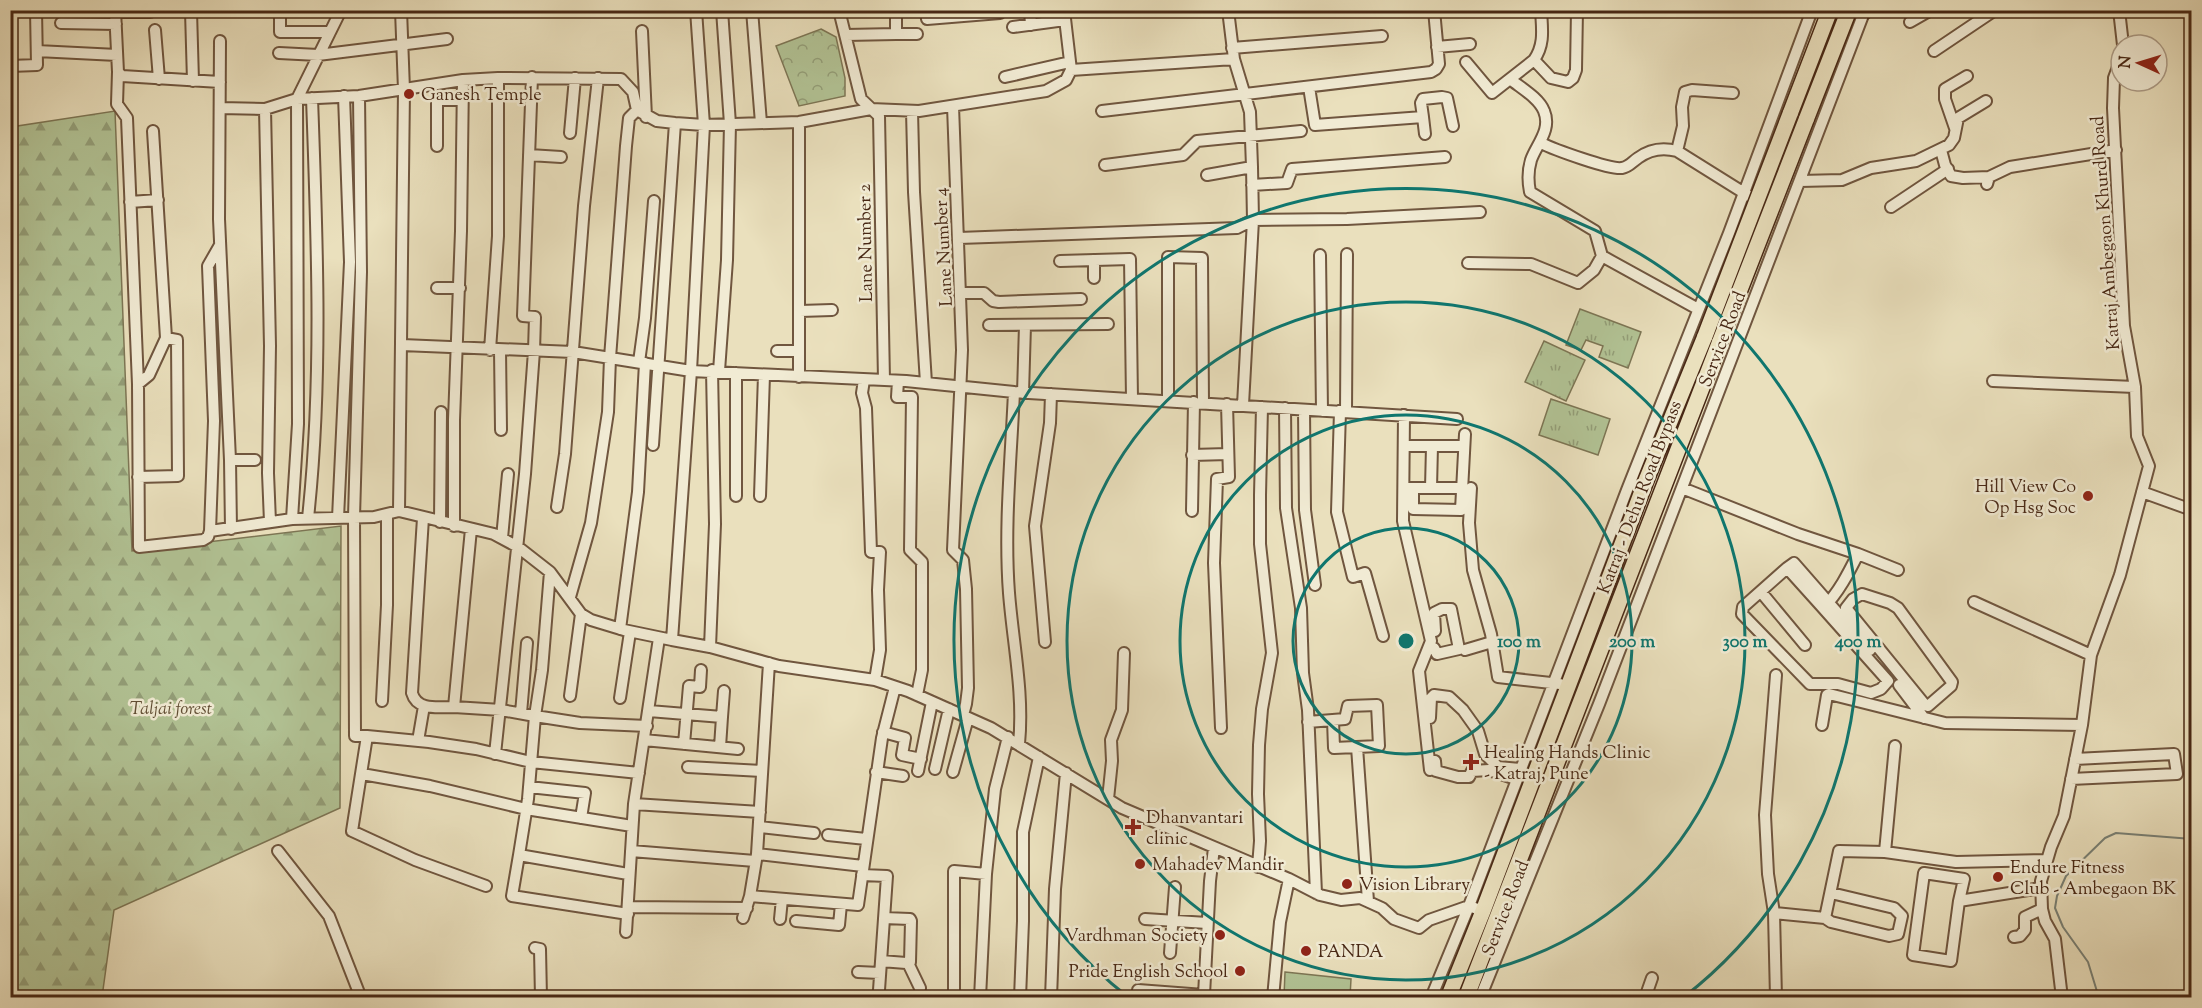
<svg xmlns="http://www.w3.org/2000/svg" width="2202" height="1008" viewBox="0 0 2202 1008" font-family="'Sorts Mill Goudy',serif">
<defs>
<pattern id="grass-tufts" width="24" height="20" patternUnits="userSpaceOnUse" patternTransform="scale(1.5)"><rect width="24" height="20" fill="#b2c395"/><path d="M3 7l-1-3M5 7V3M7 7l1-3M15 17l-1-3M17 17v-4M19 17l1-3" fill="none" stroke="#939e78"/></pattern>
<pattern id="forest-firs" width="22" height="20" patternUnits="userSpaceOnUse" patternTransform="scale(1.5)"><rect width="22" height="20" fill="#b2c395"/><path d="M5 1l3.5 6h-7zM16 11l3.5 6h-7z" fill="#939e78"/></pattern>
<pattern id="park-crowns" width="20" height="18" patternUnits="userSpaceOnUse" patternTransform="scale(1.5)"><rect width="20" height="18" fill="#b2c395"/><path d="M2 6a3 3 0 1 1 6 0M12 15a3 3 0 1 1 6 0" fill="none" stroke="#939e78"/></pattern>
</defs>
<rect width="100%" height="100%" fill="#eae0bd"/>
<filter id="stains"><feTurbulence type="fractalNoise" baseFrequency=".00333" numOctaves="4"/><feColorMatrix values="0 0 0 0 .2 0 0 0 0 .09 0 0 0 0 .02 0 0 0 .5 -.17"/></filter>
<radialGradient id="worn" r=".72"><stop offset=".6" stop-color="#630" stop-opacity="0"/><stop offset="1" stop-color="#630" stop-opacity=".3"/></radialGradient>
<path fill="url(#grass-tufts)" stroke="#7d7655" stroke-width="1.5" d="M1580,309l61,23 -13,36 -29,-11 4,-11 -17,-6 -5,10 -15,-5z
M1544,341l41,19 -19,41 -41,-19z
M1551,399l59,20 -12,36 -59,-20z"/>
<path fill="url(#forest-firs)" stroke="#7d7655" stroke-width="1.5" d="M115,111l17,440 209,-25 -1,282 -226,102 -12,87 -91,1v-871z"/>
<path fill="url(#park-crowns)" stroke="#7d7655" stroke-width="1.5" d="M821,29l15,8 9,41v18l-46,10 -23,-60z"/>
<path fill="#b2c395" stroke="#7d7655" stroke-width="1.5" d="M1285,972l66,7 -1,18h-66z"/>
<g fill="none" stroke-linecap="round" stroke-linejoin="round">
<path stroke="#798176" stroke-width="2" d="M2099,998l-11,-36 -25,-35 -8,-19 2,-12 9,-20 39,-38 11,-5 76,6"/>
<path stroke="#cabb9b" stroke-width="10" stroke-dasharray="10 5" stroke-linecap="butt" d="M1754,198l28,10"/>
<g stroke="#70563f" stroke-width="14">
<path id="minor" d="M115,10l3,62 4,4 98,6
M150,10h54
M280,10v22h50
M752,10l9,113
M839,10l22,89 18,17 5,264
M926,10l1,9 73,-6
M1030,10l1,15
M1228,10l6,49 16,53 2,55 1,53 -10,185
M2119,10l4,35
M191,11l2,70
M115,12h35
M1910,22l21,-12
M61,23l55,1
M1013,27l52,-7
M155,30l4,49
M642,31l4,86
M896,34h21
M846,35l50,-1v-24
M220,41l-1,178 11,241 1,69
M1437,47l33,-3
M1232,48l150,-12
M37,51l80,4
M1934,51l61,-41
M279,53l39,2 129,-16
M1534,60l17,18 17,4 5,-4 3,-8 1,-60
M1466,62l26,31 42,-33c11,-16 8,-31 7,-50
M10,66l27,-1 -1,-55
M1071,70l163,-11
M118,72l-1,32 10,14 11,266 1,163 64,-7 5,-3 2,-6
M1005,77l65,-15
M1309,87l6,38 108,-8 -2,-14 2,-4 19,-2 5,1 6,28
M359,96l2,176 -7,245 1,219h12l-15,95 63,29 71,26
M953,106l9,244 -9,200 10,10 3,29 2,99 -2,16 -3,11
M220,108l45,1 32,-10 62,-3 104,-16 35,-2 123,1 12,13 4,18 20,11 18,2 29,2 95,-3 72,-13 48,2 127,-20 20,-11 5,-10 -7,-60
M265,109l5,237 -2,127 2,49
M912,111l2,81 12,191
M1102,111l329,-39 5,-3 3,-5 -5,-54
M1423,117l2,17
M799,122v255
M1955,128l-10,-29v-10l22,-13
M570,133l5,-55
M1541,143c12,6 69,27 81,25 7,-1 10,-6 16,-10 12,-9 24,-11 39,-7l72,45
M437,146v-46h25
M1941,150l4,15 6,11 12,2 26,-1
M1677,151l6,-25 -1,-19 3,-15 7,-2 41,3
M529,155l32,2
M1105,165l78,-10 14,-14 104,-10
M1207,175l45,-8
M1800,181l42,-1 29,-12 45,-7 33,-16 5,-7 4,-20 28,-17
M1987,184l2,-7 21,-10 106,-17
M1252,185l35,-2 5,-14 153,-12
M130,202l28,-2
M1891,207l57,-38
M959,238l278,-10 16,-8 94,-1 133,-7
M220,245l-12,21 6,155 -4,110 82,-12 82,-2 25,-6 95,23 24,13 32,25 31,42 10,6 33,10 48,10
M1320,255l2,156
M1602,256l96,53
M1094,260v18
M1060,261l70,-2 2,140
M1468,263l63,1 47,19 16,-13 8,-14 -7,-25 -65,-39c-2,-10 -2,-22 1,-32 5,-15 21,-30 13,-49 -5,-13 -23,-23 -34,-32
M437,288h23
M961,293h23l9,8 6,1 82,-3
M800,311l32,-1
M989,325l119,-1
M402,345l171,7 118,19 13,-246 -8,-115
M490,350l8,-114v-158
M500,350l1,80
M777,351h22
M639,362l6,-44 9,-117
M719,371l8,-111 3,-136 -8,-114
M864,380l-2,13 4,15 5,144h9l-2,38 2,60 -5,30
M898,381l-1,16h15l-2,153 12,12v108l-5,25
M1993,381l142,6
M138,384l11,-9 17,-37 -13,-207
M1014,392l-108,-11 -215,-10 -19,269 38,7 69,19 96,14 33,11 83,37 131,80 167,71 31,16 21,5 19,-2 22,10 12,11 25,9 10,-8 40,-14 14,5
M1023,393l2,-68
M1168,401v-144l34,1 1,145
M1285,408l1,100 15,100 2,65 5,37 8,183
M1304,410l1,100 10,75
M1340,411l-3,101 16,65 12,-4 18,63
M1346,412l1,-158
M1404,415l-1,106 28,120 -12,30 11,99
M653,445l22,-322
M1404,446h28
M1192,455l36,-1
M230,460h25
M138,477l40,-1 -1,-136 -11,-2
M1407,488h55
M1413,488v21l48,1 4,-76
M1431,488l1,-42h32
M1471,488l-2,35 4,47 18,64 7,43 62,7
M1682,488l116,46 60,20 40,16
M2142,492l50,18
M736,496v-123
M760,496l4,-121
M557,507l8,-53 19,-248 14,-128
M399,511l5,-421 -3,-80
M1192,511l2,-109
M308,518c15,-139 9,-280 4,-420
M338,518l12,-256 -6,-166
M423,518l-11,175c5,18 26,14 42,14l17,-178
M292,519l6,-95 -1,-325 44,-89
M440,522l1,-110
M454,526v-106l7,-189 2,-151
M502,538l6,-64
M1787,568l7,-5 76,87
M550,572l-8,98 -7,46 45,7 67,3
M1761,592l44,53
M1862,594l28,9 8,5 54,74 -1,4 -23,20 -3,-1 -79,-97 7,-9z
M570,597l21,-74 17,-111 2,-54 16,-212 3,-28 8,-8
M1974,602l117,53
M1823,608l65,73 -7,8 -10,4 -33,-9h-28l-68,-70 1,-7 44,-39 36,40c15,-14 26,-36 35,-54
M620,629l18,-137 7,-129
M1045,642l-10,-116 15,-103 1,-29
M710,647l5,-123 -3,-154
M1430,647l4,1 3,6 22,-5 -8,-40h-9l-8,4 1,18
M1465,650l27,-8
M1899,685l25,33
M570,696l11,-82
M620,698l10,-66
M382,701l5,-96v-91
M454,707l47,3 34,6 -7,83 -9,56 109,19
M649,711l73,6 -2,30
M521,713l6,-70
M722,717l2,-26
M1430,718l1,-20 3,-3 15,2 14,13 15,21 7,23 13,13 22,2
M1308,722l37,-3 3,-13 29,-1 2,41 -45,2 -1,-28
M1822,725l5,-30 2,-1 116,29 137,2
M1221,728l-7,-165 3,-84 12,-2 -2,-73
M883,732l22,6 -3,17 19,4
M367,736l62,6 47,7 55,13 108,11
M644,740l94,9
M418,741l6,-35
M684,744l5,-58 11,1 1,-17
M1019,744c5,-51 -6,-100 -10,-151 -5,-66 2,-134 5,-201l443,27
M1895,746l-10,106 71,10 91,-2
M1357,747l11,154
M495,754l30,-280 9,-123 1,-34 -12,-1 9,-239
M1435,761l1,10 22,6h11l3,-6 17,-1 27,9
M688,767l74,4
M935,769l14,-60
M918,771l14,-69
M876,772l27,4
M953,772l15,-54
M362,774l68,12 96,23 106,17
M2071,779l106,-5 -3,-20 -99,5
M529,787l56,6 -4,25
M1108,799l4,-38 -1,-21 11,-30 2,-57
M634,804l126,8
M759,827l55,6
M828,835l38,4
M278,851l51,65 32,82
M631,851l124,10
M757,854l106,12
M519,855l-7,41 116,18
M1258,867l2,-26 -2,-47 1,-49 3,-36 10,-56 -12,-109v-49l2,-88
M862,875l25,1 -8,114
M1831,893l63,15 8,8 -4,18 -9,2 -58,-14 -6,-4 14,-67 46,1
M750,896l108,9 24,-167 13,-51
M1959,901l5,-22 -40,-6 -11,82 38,6 8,-60 82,-13
M628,907l119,1
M1774,913l51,5
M743,918l7,-22 7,-42 12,-191
M780,919l2,-20
M1145,919l62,4
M796,921l43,4 2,-21
M626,932l8,-128 25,-166
M2014,937l6,-1 5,-6v-13l17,-8
M535,948l5,1 1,49
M1170,953l5,-66
M881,961l25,2 4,-1 1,-41 -1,-2 -26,-1
M908,963l12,25
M858,972l22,1
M1138,990l66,5 6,-114 4,-33
M954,998v-127l32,3
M980,998l6,-124 9,-85 13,-52
M1020,998l3,-77v-89l16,-75
M1051,998l4,-109 11,-116
M1273,998l7,-76 9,-43
M1431,998l38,-92 158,-416 102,-257 83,-223
M1480,998l119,-294 266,-694
M1645,998l7,-20
M1776,998l-2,-85 -6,-39 -3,-59 11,-140
M2062,998l-7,-59 -10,-18 -3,-12 -1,-28 10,-34 13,-31 18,-91 9,-70 29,-80 29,-109 -12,-30 -2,-49 -11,-61 -11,-218 1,-30 7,-19"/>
</g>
<g stroke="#482815" stroke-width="18">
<path id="highway" d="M1865,10v1
M1790,114l40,-104
M1806,120l43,-110
M1448,998l35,-87 164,-433 58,-142
M1466,998l254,-657"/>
</g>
<use href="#minor" stroke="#f1ebd4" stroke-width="10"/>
<use href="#highway" stroke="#eae0bd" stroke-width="15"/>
<g stroke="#482815" stroke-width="18" stroke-linecap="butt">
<path id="highway-bridge" d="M1705,336l85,-222
M1720,341l86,-221"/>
</g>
<use href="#highway-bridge" stroke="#eae0bd" stroke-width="15"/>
</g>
<g fill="none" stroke="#0f766e" stroke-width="3">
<circle cx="1406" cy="641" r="113"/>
<circle cx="1406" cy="641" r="226"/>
<circle cx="1406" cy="641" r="339"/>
<path d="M1128 997A452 452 0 1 1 1684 997"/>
</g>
<g fill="#8f2418" stroke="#f1ebd4" stroke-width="2">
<circle cx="409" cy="94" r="6"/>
<circle cx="2088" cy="496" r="6"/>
<path d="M1468 753h6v6h6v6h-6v6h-6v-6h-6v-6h6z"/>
<path d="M1130 818h6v6h6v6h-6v6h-6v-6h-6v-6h6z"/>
<circle cx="1140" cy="864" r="6"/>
<circle cx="1998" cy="877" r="6"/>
<circle cx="1347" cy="884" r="6"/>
<circle cx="1220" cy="935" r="6"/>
<circle cx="1306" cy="951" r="6"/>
<circle cx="1240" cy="971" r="6"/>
</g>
<g text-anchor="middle" stroke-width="5" stroke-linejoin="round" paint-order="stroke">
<g font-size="18" fill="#482815" stroke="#f1ebd4" text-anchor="start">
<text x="421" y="100">Ganesh Temple</text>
<text x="2076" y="492" text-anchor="end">Hill View Co<tspan x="2076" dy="21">Op Hsg Soc</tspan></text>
<text x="1484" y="758">Healing Hands Clinic<tspan x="1484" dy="21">- Katraj, Pune</tspan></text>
<text x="1146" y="823">Dhanvantari<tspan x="1146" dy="21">clinic</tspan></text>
<text x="1152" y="870">Mahadev Mandir</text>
<text x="2010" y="873">Endure Fitness<tspan x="2010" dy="21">Club - Ambegaon BK</tspan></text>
<text x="1359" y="890">Vision Library</text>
<text x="1208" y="941" text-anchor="end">Vardhman Society</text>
<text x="1318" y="957">PANDA</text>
<text x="1228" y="977" text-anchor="end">Pride English School</text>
</g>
<g font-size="18" fill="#482815" stroke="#f1ebd4">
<text transform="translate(2105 233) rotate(-94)" y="6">Katraj Ambegaon Khurd Road</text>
<text transform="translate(865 243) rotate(-91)" y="6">Lane Number 2</text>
<text transform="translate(943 247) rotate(-93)" y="6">Lane Number 4</text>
<text transform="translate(1722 339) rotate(-69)" y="6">Service Road</text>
<text transform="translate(1639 497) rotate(-69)" y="6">Katraj - Dehu Road Bypass</text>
<text transform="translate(1505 908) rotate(-69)" y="6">Service Road</text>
</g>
<g font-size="18" font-style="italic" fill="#624f35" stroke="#f1ebd4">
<text x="171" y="714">Taljai forest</text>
</g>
</g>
<circle cx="1406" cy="641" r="9" fill="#0f766e" stroke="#f1ebd4" stroke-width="3"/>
<g font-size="18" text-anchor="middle" font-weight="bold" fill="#0f766e" stroke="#f1ebd4" stroke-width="5" stroke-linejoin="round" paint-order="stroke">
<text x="1519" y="647">100 m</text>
<text x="1632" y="647">200 m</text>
<text x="1745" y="647">300 m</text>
<text x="1858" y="647">400 m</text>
</g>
<rect width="2202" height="1008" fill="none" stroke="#eae0bd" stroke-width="36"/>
<rect x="12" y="12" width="2178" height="984" fill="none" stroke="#482815" stroke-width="3"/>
<rect x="18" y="18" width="2166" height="972" fill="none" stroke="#482815" stroke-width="1.5"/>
<g transform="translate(2139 63) rotate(274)"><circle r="28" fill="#f1ebd4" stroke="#ad9d88" stroke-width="1.5"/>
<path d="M0-4.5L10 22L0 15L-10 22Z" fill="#8f2418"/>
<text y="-9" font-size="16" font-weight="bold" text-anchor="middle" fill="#482815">N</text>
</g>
<rect width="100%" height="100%" filter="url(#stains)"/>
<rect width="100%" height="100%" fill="url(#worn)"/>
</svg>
